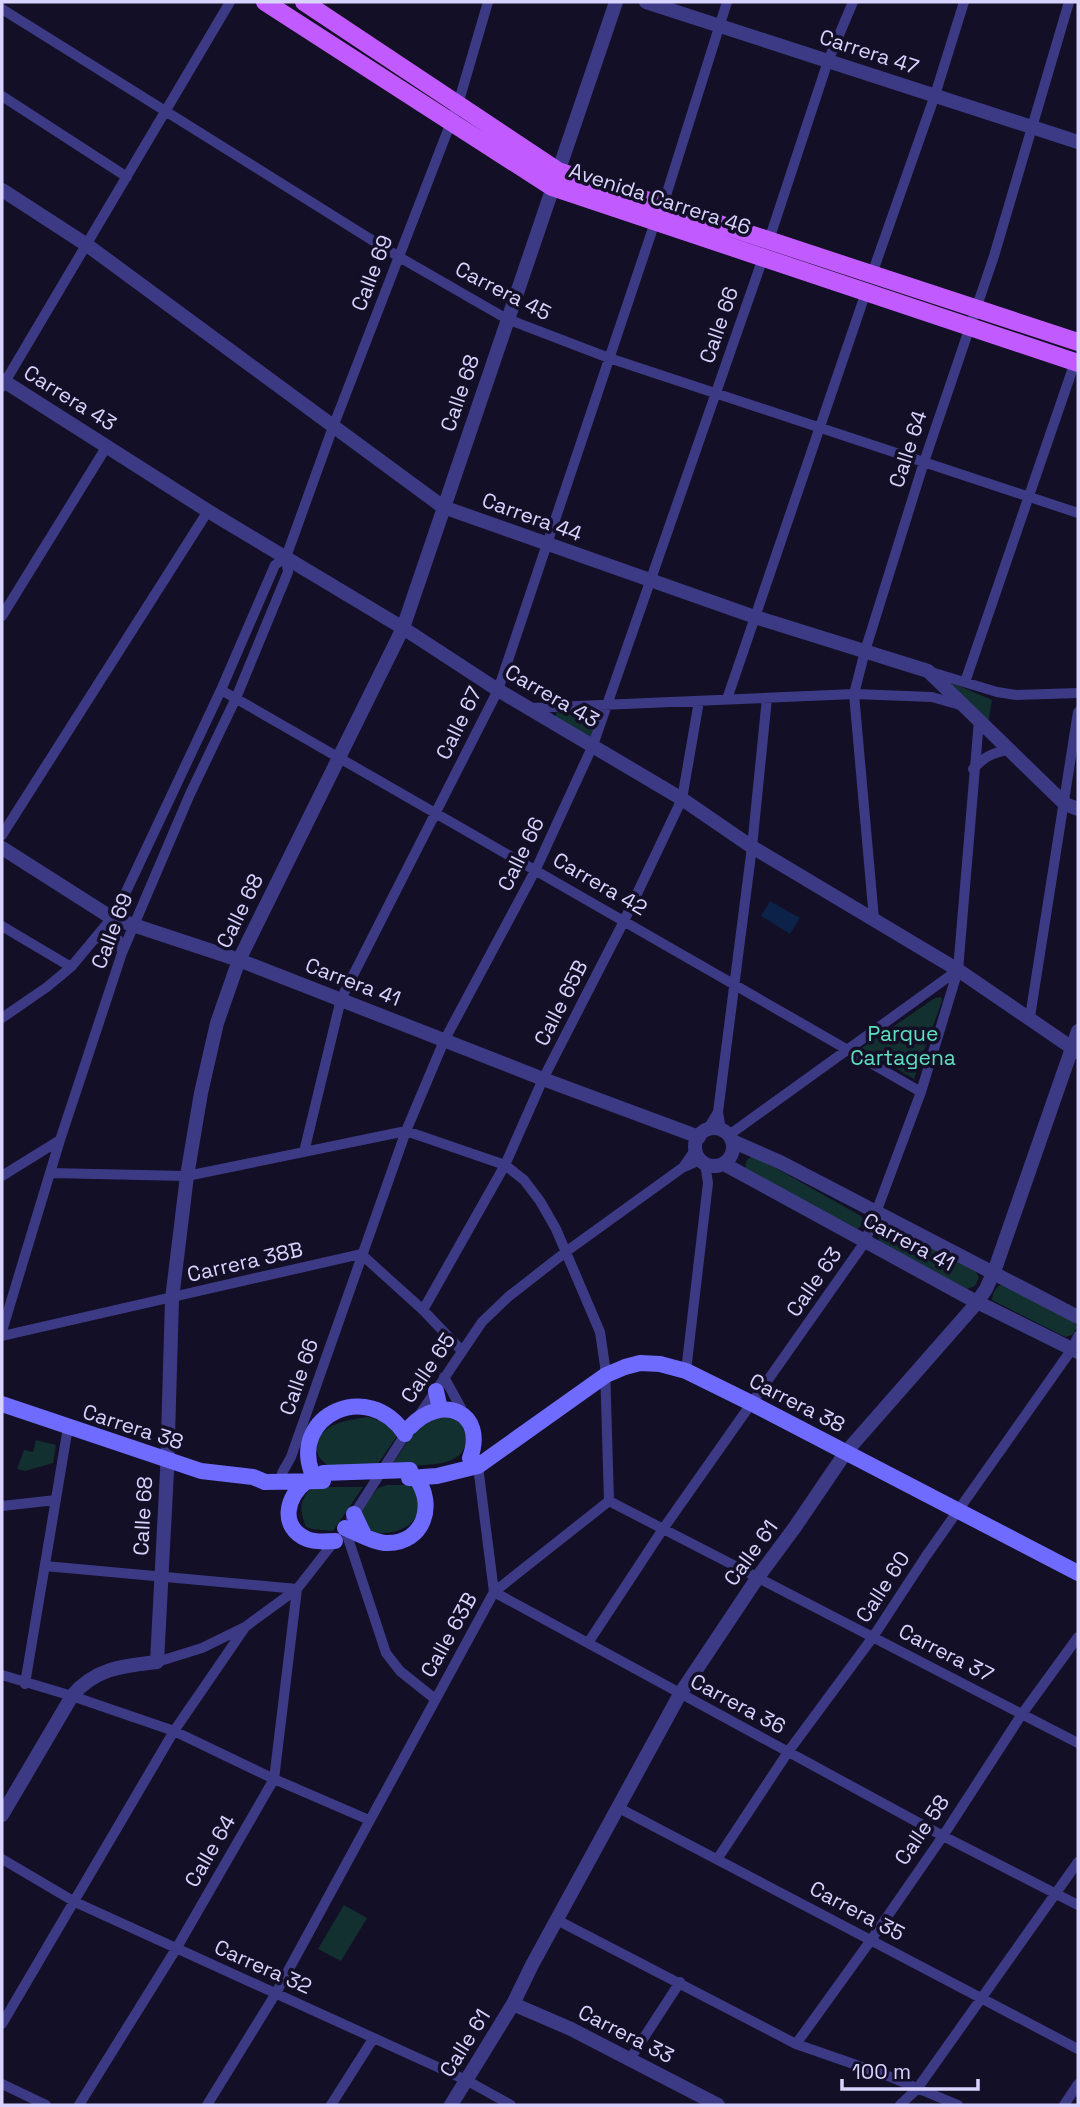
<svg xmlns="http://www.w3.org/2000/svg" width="1080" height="2107" viewBox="0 0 1080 2107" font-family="'Space Grotesk',sans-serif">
<rect width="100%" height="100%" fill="#130f26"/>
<path fill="#12302f" d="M948,681l44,19 -4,24z
M557,711h44l-10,27 -36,-21z
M941,997l1,4 -28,78 -52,-31 73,-50z
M752,1156l8,3 101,57 4,5 -7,8 -113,-59 1,-9z
M889,1224l84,44 6,9 -4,9 -8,3 -87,-46 -3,-9 5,-9z
M1003,1284l71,37 3,7 -5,7 -7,2 -73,-37c1,-8 3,-13 11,-16z
M440,1414c12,4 26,7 26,24 1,33 -52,26 -75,28l26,-38z
M369,1417l20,7 8,12 -20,29h-50c-7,-6 -11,-10 -10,-19 3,-24 33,-26 52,-29z
M36,1440l20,5 -3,18 -28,8 -8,-2 7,-19 9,2z
M387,1485h26l4,2c1,7 3,16 1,23 -5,22 -28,23 -46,24l-12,-23 18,-23z
M312,1487h51l-30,44 -21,-2 -6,-2c-7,-18 -7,-26 6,-40z
M344,1905l23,13 -26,43 -23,-12z"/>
<path fill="#0c2248" d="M770,901l30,17 -10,16 -29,-18z"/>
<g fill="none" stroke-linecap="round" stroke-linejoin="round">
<path stroke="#3d3a85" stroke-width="10" d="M2,9l397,248 108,62 102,39 469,155
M2,96l125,81
M663,205l64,-203
M769,240l59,-179 25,-59
M872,274l63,-179 29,-93
M2,387l228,-385
M2,616l105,-170
M931,672l66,20 19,3 62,-2
M965,682l110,-320
M221,690l700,402
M727,699l139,-407
M531,708l323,-14 78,3 28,8
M973,769c11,-12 19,-16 34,-19
M2,835l206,-324
M874,919l-20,-225 11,-43 59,-189 70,-206 75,-254
M2,926l69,41
M96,939c14,-9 26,-2 26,14
M1030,1017l48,-305
M2,1018l45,-31 24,-20 45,-54 105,-223 54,-125 11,-8
M707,1130l11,-18
M721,1130l-3,-18 34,-265 15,-149
M729,1135l229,-165
M304,1152l37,-153 157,-309 157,-468
M684,1166l12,-17
M50,1173l137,3 219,-45 99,34 19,15 16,21 16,28 44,103 5,34 4,135 -115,91 -218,401 -69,112
M2,1176l58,-36
M423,1310l82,-145 38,-86 81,-158 58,-122 17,-98
M2,1331l58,-191 62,-187 68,-159 46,-96 52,-126 -2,-15 47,-130 125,-323 30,-102
M2,1336l359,-82 62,56 39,41
M686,1371l22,-188 -3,-20
M444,1377l17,31
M418,1417l64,-95 26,-25 59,-46 115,-83 18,-8
M478,1466l16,126 449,244 135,69
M282,1473l9,-16 115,-326 38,-90 92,-172 57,-124 170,-487
M609,1501l469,242
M2,1506l54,-6
M351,1519l57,-89
M345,1529l41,124 14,18 35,28
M45,1566l252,23 -23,190 -98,170 -97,156
M588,1643l75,-114 202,-287 56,-150 37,-122 21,-250
M157,1662l45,-14 43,-21 52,-38 40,-51
M2,1675l70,21 102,35 100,48 95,41
M25,1684l43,-257
M617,1807l461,242
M718,1858l70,-106 85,-115 53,-81 146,-207 6,-13
M2,1859l73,43 391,178 45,25
M557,1920l239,124 92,32 70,29
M2,2024l172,-293 70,-102
M796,2044l75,-104 72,-104 79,-122 56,-77
M630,2059l50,-77
M2,2084l44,21
M331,2105l42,-66
M900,2105l17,-16 161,-227
M1064,2105l14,-21"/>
<path stroke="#3d3a85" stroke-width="14" d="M646,2l432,140
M2,190l85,55 356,262 312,110 173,54 137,133 13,5
M2,380l206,131 195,117 95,62 184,109 70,48 206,123 120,82
M2,848l110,70 127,42 304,119 156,58
M695 1147a19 19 0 1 1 38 0a19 19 0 1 1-38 0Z
M732,1141l48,21 298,155
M724,1164l247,135 107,53
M2,1815l70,-119c23,-28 51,-30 85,-34l10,-191 5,-172 15,-123 14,-83 16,-70 22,-63 164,-332 213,-626
M513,2004l58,25 147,76
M451,2105l62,-101 19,-39 148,-271 78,-117 37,-50 51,-75 129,-147 11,-16 9,-20 83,-238"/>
<path stroke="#6f6bff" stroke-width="16" d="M436,1391l4,18
M2,1404l199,67 52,6 12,5 58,-1
M410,1427c32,-34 77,-15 60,31
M312,1473c-22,-57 56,-95 93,-39
M409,1478l28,-2 41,-10 128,-91 19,-8 15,-4 20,1 26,7 67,33 325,169
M307,1481c-21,15 -28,46 0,58 9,4 19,2 28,2
M354,1514l10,21
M345,1528c13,5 29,15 43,15 36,0 48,-39 28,-65"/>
<path stroke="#c25bff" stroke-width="18" d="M265,2l287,185 526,176
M304,2l254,169 520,171"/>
<path stroke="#6f6bff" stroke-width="16" d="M323,1473l87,-3"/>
</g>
<g text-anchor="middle" stroke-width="7" stroke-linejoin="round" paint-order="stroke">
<g font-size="21" fill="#d9d4ff" stroke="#130f26">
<text transform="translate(869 52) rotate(18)" y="7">Carrera 47</text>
<text transform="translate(660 199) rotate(18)" y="7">Avenida Carrera 46</text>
<text transform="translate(372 273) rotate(-69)" y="7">Calle 69</text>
<text transform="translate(503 291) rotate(27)" y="7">Carrera 45</text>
<text transform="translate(719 325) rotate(-71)" y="7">Calle 66</text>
<text transform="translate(460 393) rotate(-71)" y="7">Calle 68</text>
<text transform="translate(70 398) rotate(32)" y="7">Carrera 43</text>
<text transform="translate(908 449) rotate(-72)" y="7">Calle 64</text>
<text transform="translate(532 517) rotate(20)" y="7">Carrera 44</text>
<text transform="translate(552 696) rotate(30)" y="7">Carrera 43</text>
<text transform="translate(459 723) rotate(-64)" y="7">Calle 67</text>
<text transform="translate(521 854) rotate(-64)" y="7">Calle 66</text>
<text transform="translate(600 884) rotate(30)" y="7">Carrera 42</text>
<text transform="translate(240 911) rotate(-64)" y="7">Calle 68</text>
<text transform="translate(112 931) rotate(-69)" y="7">Calle 69</text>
<text transform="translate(353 982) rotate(21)" y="7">Carrera 41</text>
<text transform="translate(561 1003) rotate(-63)" y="7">Calle 65B</text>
<text transform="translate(909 1242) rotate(28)" y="7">Carrera 41</text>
<text transform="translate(245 1262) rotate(-13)" y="7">Carrera 38B</text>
<text transform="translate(814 1282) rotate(-55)" y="7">Calle 63</text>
<text transform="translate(428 1368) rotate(-56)" y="7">Calle 65</text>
<text transform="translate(299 1377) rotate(-71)" y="7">Calle 66</text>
<text transform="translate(797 1403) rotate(27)" y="7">Carrera 38</text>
<text transform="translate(133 1427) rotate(18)" y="7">Carrera 38</text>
<text transform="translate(143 1516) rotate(-87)" y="7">Calle 68</text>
<text transform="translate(751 1553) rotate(-54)" y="7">Calle 61</text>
<text transform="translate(883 1587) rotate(-57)" y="7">Calle 60</text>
<text transform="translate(449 1635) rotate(-61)" y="7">Calle 63B</text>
<text transform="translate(946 1653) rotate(27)" y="7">Carrera 37</text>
<text transform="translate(738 1704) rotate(28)" y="7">Carrera 36</text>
<text transform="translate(922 1830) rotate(-56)" y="7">Calle 58</text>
<text transform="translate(210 1851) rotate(-60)" y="7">Calle 64</text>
<text transform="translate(857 1911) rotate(28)" y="7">Carrera 35</text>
<text transform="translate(263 1967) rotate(24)" y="7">Carrera 32</text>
<text transform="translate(626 2034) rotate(27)" y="7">Carrera 33</text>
<text transform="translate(465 2043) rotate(-58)" y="7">Calle 61</text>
</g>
<g font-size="21" fill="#5fe0c0" stroke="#130f26">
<text x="903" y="1041">Parque<tspan x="903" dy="24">Cartagena</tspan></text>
</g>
</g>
<rect width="1080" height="2107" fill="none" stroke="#d9d4ff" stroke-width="7"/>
<path d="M842 2079v10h136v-10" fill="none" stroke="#d9d4ff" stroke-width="3.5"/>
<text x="852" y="2079" font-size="21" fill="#d9d4ff" stroke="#130f26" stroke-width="5" paint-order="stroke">100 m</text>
</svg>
